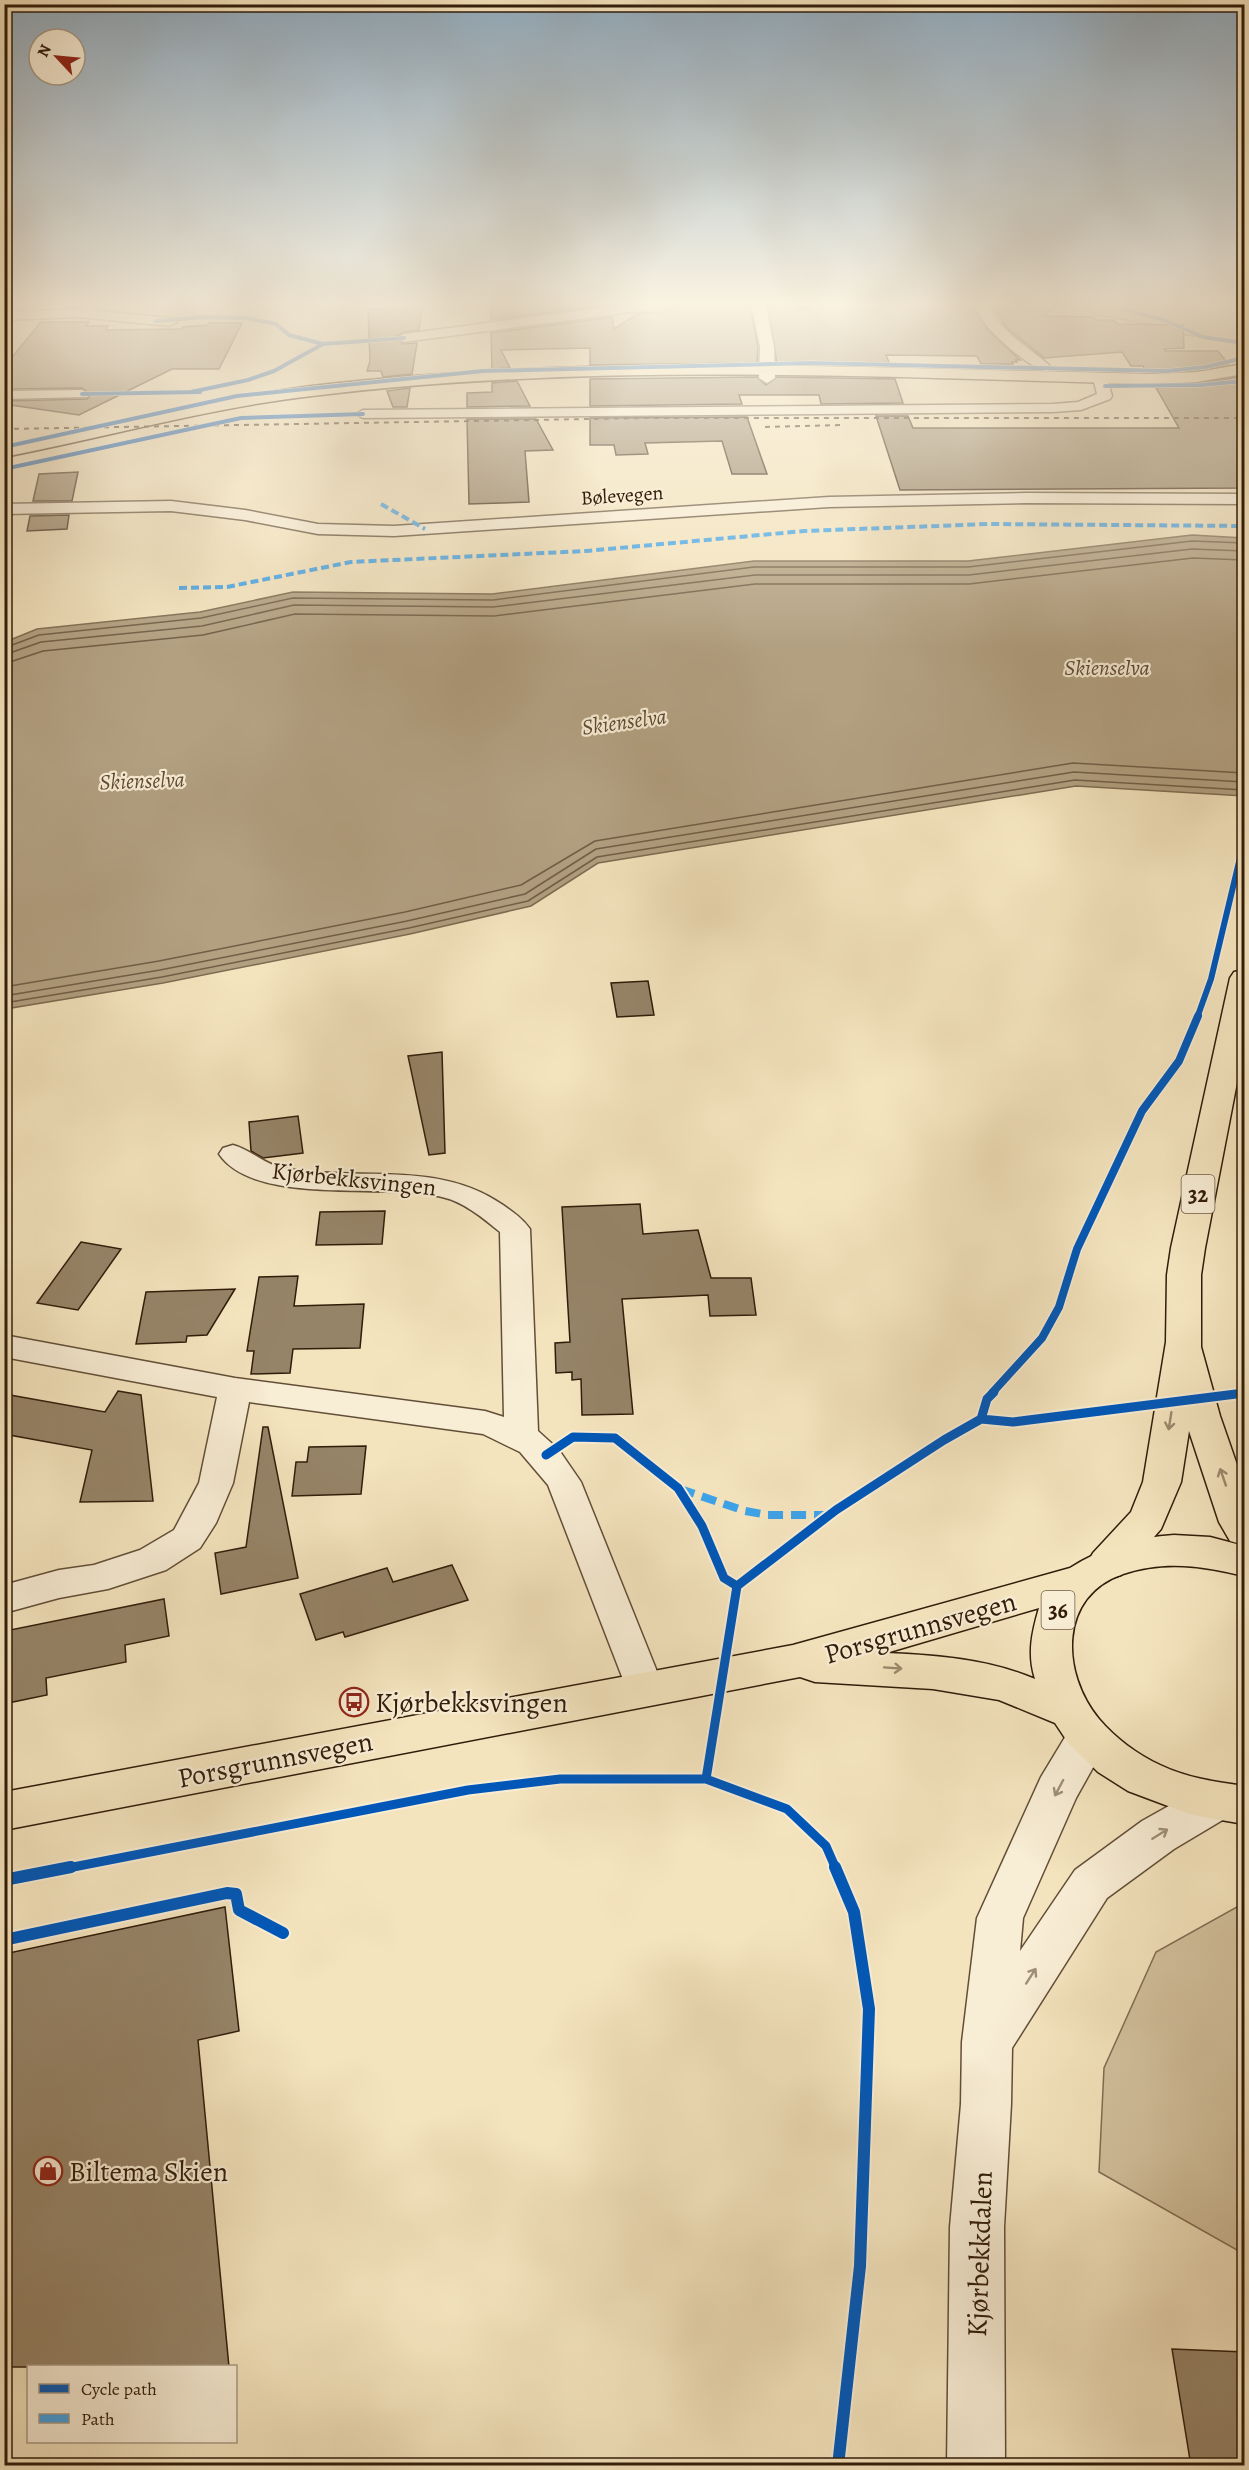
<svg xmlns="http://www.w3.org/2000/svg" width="1249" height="2470" viewBox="0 0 1249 2470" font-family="Alegreya,serif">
<rect width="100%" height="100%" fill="#f4e4be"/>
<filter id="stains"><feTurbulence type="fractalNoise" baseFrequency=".00333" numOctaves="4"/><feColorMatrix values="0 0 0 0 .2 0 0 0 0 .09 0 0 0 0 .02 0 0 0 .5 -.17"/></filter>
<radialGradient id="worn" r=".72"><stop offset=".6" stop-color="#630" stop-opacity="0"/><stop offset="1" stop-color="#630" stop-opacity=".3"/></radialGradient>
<path fill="#d3c29f" stroke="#826f54" stroke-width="1.5" d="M1081,301h163v40l-70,-7 -11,-7 -65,-12 -25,-10z
M1244,1903v351l-145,-82 5,-104 52,-116z"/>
<path fill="#b2a081" stroke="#7e6b51" stroke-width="1.5" d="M1192,535l52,3v258l-168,-10 -478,77 -67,43 -121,28 -247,49 -158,26v-367l32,-13 163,-17 93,-20 199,2 262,-33h214z"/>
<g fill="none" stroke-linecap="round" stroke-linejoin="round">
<path stroke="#725e46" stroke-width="1.5" d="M4,648l35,-13 162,-17 92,-20 200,2 261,-33h214l224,-26 52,2
M4,655l37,-13 161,-16 92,-21 199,2 262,-32h214l223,-26 52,2
M4,664l39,-13 160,-16 92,-21 199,2 261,-32h214l224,-26 51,2
M4,987l155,-26 246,-49 116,-27 74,-44 478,-78 171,10
M4,996l156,-26 247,-49 118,-27 71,-45 478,-77 170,10
M4,1003l158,-26 247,-49 119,-27 69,-44 478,-77 169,10"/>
</g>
<path fill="#968468" stroke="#311c0a" stroke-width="1.5" d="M535,301h73l1,4 -118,15v-17z
M841,301h131v5l16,24 32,30h-4l1,2h-5l1,2h-32l-4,-8 -91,-1 4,10 -113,-1 -9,-57h42l-2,-4z
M691,304h40l19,3 8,40 -1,16 -167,2v-17l-89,2 9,18 -18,1 -1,-36 121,-16 2,12 25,-16 24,-1z
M993,306h63l-11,10 49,1 1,3h19l3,4 66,1 1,23 -20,1 1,2h53l10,13 -31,6 -51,2 -3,-6h-12l-9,-14 -78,6 -37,-30z
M422,308l-3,22 -15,2 -9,5 8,7 14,-1 -5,31 -29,3 -2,-6h-14l3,-10 -2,-52z
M41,322h48l-3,4h22l-2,4 76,-1 1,-2 25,-2 1,-2h33l-23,46h-47l-93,46 -75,-11v-3l83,-2 4,-4 -9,-7 -78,1v-22z
M757,377l9,8 11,-8 118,2 8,24 -82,1 -2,-9h-80l3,9 -152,2v-27z
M1239,377l6,7v104l-345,2 -24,-74h32l5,12h266l-24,-42 42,-2z
M517,381l13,25 -63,1v-14l25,-1v-9z
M410,388l-3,19h-14l-6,-16z
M747,417l20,57h-35l-10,-33 -77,2 3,11 -32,1 -2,-10h-24v-27z
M467,419h69l17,31 -28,1 4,51 -60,2z
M78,472l-6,29h-39l6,-27z
M69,515l-2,14 -40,2 3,-15z
M648,981l6,34 -37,2 -6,-34z
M442,1052l3,101 -16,2 -21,-99z
M298,1116l5,37 -40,5 -12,-7 -2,-29z
M640,1204l3,30 55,-4 13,48h40l5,37 -46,1 -2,-21 -86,4 11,115 -51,1 -1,-36 -9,1v-8l-16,1 -1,-30 15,-1 -8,-135z
M385,1211l-3,33 -66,1 4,-33z
M81,1242l40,7 -43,61 -41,-7z
M298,1276l-4,30 70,-2 -4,44 -67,1 -3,24 -39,1 3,-23h-7l12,-74z
M235,1289l-28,46 -20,1 -1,6 -50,2 10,-52z
M118,1391l23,4 12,106 -73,1 12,-52 -88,-16v-40l101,18z
M263,1427h5l30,151 -77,16 -6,-41 31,-6z
M366,1446l-5,48 -69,2 4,-34h11l2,-15z
M452,1565l16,35 -123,37 -2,-5 -27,8 -16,-46 87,-26 6,14z
M164,1599l5,37 -44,9 1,17 -80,16 1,17 -39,8 -3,-72z
M225,1907l14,124 -41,9 31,327h-225v-413z
M1172,2349l73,3v114h-54z"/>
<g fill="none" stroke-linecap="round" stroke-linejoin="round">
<g stroke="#624e37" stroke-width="3">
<path id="minor" d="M653,301h38l-6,4 -281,37 -7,-4 7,-4z
M975,301h13c10,30 38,44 61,64v6c-13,3 -56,-36 -64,-48 -5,-7 -8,-14 -10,-22z
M78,309l92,9 7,4 -7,4 -92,-9 -74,3v-8z
M1100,374l7,4 5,18 -2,3 -29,11 -28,2 -690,6 -7,-4 7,-4 690,-6 25,-2 19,-8 -4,-16z
M82,390l7,4 -2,3 -83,2v-8z
M1026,493l218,1v10l-218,-1 -197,4 -435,29 -76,-2 -73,-14 -74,-9 -167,3v-10l167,-3 74,9 73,14 76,2 435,-29z
M233,1145c18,5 31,19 50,23 74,14 154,-9 220,37 10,7 20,14 27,24l8,202 21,19 22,32 83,207 -5,11 -14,4 -14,-4 -83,-215 -28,-33 -37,-18 -234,-32 -16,81 -17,40 -16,25 -34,22 -58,19 -49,9 -55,15v-28l55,-15 35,-5 46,-15 34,-20 25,-47 18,-86 -213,-40v-22l231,43 250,33 19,6 -4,-185c-17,-14 -36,-30 -58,-35 -57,-15 -187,10 -223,-43l4,-6z"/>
</g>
<g stroke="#624e37" stroke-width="3">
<path id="tertiary" d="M751,301h14l9,46 1,31 -8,5 -8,-5 1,-31z
M1088,1719l15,5 7,13 -34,61 -53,120 -3,33 55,-81 67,-49 57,-32 16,-6 16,6 6,13 -6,13 -57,34 -67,49 -95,150 -1,56 -7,123 1,239h-58l3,-239 11,-123 1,-62 15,-124 64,-141 32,-53z"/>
</g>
<g stroke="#311c0a" stroke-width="3">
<path id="primary" d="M1244,364v10l-47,8 -44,2c-280,-7 -562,-22 -841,12 -104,12 -205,41 -308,61v-10c103,-20 204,-48 308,-61 279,-33 561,-18 841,-12l44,-2z
M1244,970v76l-39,202 -4,27v72l19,69 24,69v60l-14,-4 -11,-19 -30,-91 -8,51 -20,47 -40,46 -14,4 -14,-4 -6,-11 6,-11 38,-41 12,-30 23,-140 1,-67 4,-27 59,-270 4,-6z"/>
</g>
<g stroke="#311c0a" stroke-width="3">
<path id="trunk" d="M1174,1535l36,2 34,9v30c-41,-10 -79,-16 -121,-2 -65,22 -62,99 -24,145 16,19 39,36 61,46 27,13 56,17 84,21v38l-52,-9 -64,-24 -30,-19 -29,-28 -14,-21 -56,-23 -66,-11 -118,-7 -15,-5 -796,153v-38l789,-147 277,-77c31,-20 66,-31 104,-33zM1039,1608c-7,24 -12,46 -4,71 -47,-20 -99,-24 -149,-26z"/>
</g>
<use href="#minor" fill="#f8edd5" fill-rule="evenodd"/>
<use href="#tertiary" fill="#f8edd5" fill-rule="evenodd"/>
<use href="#primary" fill="#f4e4be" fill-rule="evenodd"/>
<use href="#trunk" fill="#f4e4be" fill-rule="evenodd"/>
<path stroke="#311c0a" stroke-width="2" stroke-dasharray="5 5" stroke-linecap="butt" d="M765,427l75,-2
M4,429l645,-11h595"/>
<path stroke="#3ea2e9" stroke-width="4" stroke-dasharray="8 4" stroke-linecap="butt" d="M381,504l44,25
M179,588l48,-1 124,-25 235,-11 218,-20 185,-7 255,2"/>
<path stroke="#3ea2e9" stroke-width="8" stroke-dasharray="15 8" stroke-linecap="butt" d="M680,1489l65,22 23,4h61"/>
<g stroke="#f8edd5" stroke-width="5">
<path id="cycleway-far4" d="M1124,301l-4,4 2,4 42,11 39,17 41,6
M156,321l47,-4 44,1 29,6 13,11 34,9 -49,27 -26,9 -57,12
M323,344l81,-6
M1105,386l96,-1 43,-4
M82,394l118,-2
M4,447l233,-51 246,-25 329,-8 355,8 38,-4 39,-9
M4,469l237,-51 122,-4"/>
</g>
<g stroke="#f8edd5" stroke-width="9">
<path id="cycleway-far3" d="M1197,1018l14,-39 33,-138"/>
</g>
<g stroke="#f8edd5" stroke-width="11">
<path id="cycleway-far2" d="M992,1393l50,-55 17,-31 18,-58 65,-138 37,-50 19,-45"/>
</g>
<g stroke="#f8edd5" stroke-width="13">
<path id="cycleway-far1" d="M981,1419l6,-20 7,-7
M546,1455l27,-18 42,1 63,50 24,38 22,52 13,8
M706,1779l31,-193 99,-76 108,-70 37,-21 32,3 231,-29
M63,1869l405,-79 92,-11h146l81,30 39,37 10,23"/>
</g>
<g stroke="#f8edd5" stroke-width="16">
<path id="cycleway" d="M835,1867l19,45 15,97 -9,257 -22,200
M4,1880l67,-13
M4,1940l223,-47 9,1 3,16 44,23"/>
</g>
<use href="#cycleway-far4" stroke="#0057b8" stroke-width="4"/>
<use href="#cycleway-far3" stroke="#0057b8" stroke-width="6"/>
<use href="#cycleway-far2" stroke="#0057b8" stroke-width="8"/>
<use href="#cycleway-far1" stroke="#0057b8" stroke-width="9"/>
<use href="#cycleway" stroke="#0057b8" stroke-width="12"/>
</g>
<defs><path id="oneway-shaft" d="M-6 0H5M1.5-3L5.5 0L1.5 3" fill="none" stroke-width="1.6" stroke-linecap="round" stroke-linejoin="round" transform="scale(1.5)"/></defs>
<g stroke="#9c8a6d">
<use href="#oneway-shaft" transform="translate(1170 1421) rotate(99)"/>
<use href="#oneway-shaft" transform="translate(1223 1477) rotate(-109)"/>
<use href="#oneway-shaft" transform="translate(893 1668) rotate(4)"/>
</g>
<g stroke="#9e8f7a">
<use href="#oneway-shaft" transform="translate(1059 1788) rotate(118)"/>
<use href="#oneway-shaft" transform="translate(1160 1834) rotate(-32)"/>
<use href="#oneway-shaft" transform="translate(1031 1976) rotate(-57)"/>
</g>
<linearGradient id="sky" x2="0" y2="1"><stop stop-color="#92acbf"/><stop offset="0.47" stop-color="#faf3e2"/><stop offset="1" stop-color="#faf3e2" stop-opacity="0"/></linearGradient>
<rect width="1249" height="647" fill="url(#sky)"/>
<defs>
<g id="bus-ring" transform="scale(1.5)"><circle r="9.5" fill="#f8edd5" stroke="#8f2418" stroke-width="1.5"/><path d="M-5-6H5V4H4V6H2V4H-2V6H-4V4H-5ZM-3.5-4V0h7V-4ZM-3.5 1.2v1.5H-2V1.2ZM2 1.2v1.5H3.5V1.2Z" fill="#8f2418"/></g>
<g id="shop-ring" transform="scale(1.5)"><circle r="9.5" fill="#f8edd5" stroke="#8f2418" stroke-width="1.5"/><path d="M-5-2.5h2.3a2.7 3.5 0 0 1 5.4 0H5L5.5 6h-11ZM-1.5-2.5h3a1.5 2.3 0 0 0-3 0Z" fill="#8f2418"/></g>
</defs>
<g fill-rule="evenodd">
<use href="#bus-ring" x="354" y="1702"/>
<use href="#shop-ring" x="48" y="2171"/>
</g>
<g text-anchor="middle" stroke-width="4.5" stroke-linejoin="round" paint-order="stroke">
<g font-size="20" fill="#311c0a" stroke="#f8edd5">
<text transform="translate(622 495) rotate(-4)" y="7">Bølevegen</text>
</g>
<g font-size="22" font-style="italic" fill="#5e4a34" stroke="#f8edd5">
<text x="1107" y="675">Skienselva</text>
<text transform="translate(624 721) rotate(-8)" y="8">Skienselva</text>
<text transform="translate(142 780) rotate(-2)" y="8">Skienselva</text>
</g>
<g fill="#f8edd5" stroke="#6d5b47" stroke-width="1.5">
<rect x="1181.5" y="1175" width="33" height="38" rx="4.5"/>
<rect x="1041.5" y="1591" width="33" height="38" rx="4.5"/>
</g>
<g font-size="22" font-weight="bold" fill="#311c0a">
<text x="1198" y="1202">32</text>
<text x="1058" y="1618">36</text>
</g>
<g font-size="24" fill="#311c0a" stroke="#f8edd5">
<text transform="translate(354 1179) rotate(6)" y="8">Kjørbekksvingen</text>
</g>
<g font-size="28" fill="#311c0a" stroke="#f8edd5">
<text transform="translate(920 1627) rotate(-16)" y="10">Porsgrunnsvegen</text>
<text transform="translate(275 1759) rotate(-11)" y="10">Porsgrunnsvegen</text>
<text transform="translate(979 2254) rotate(-88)" y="10">Kjørbekkdalen</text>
</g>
<g font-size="28" fill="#311c0a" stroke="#f8edd5" text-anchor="start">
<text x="375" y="1712">Kjørbekksvingen</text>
<text x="69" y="2181">Biltema Skien</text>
</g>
</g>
<rect width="1249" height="2470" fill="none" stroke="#f4e4be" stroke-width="24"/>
<rect x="6" y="6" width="1237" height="2458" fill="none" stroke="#311c0a" stroke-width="3"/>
<rect x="12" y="12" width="1225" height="2446" fill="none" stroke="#311c0a" stroke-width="1.5"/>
<rect x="27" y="2365" width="210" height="78" fill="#f8edd5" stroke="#a89984" stroke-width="1.5"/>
<rect x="39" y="2384" width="30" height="9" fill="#0057b8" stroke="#a89984" stroke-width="1.5"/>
<text x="81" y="2395" font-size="18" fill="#311c0a">Cycle path</text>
<rect x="39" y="2414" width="30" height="9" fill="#3ea2e9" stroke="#a89984" stroke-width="1.5"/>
<text x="81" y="2425" font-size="18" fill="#311c0a">Path</text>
<g transform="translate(57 57) rotate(296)"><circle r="28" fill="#f8edd5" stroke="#a89984" stroke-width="1.5"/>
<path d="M0-4.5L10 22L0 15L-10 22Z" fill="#8f2418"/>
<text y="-9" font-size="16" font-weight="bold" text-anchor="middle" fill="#311c0a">N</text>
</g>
<rect width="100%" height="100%" filter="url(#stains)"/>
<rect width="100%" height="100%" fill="url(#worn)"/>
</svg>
